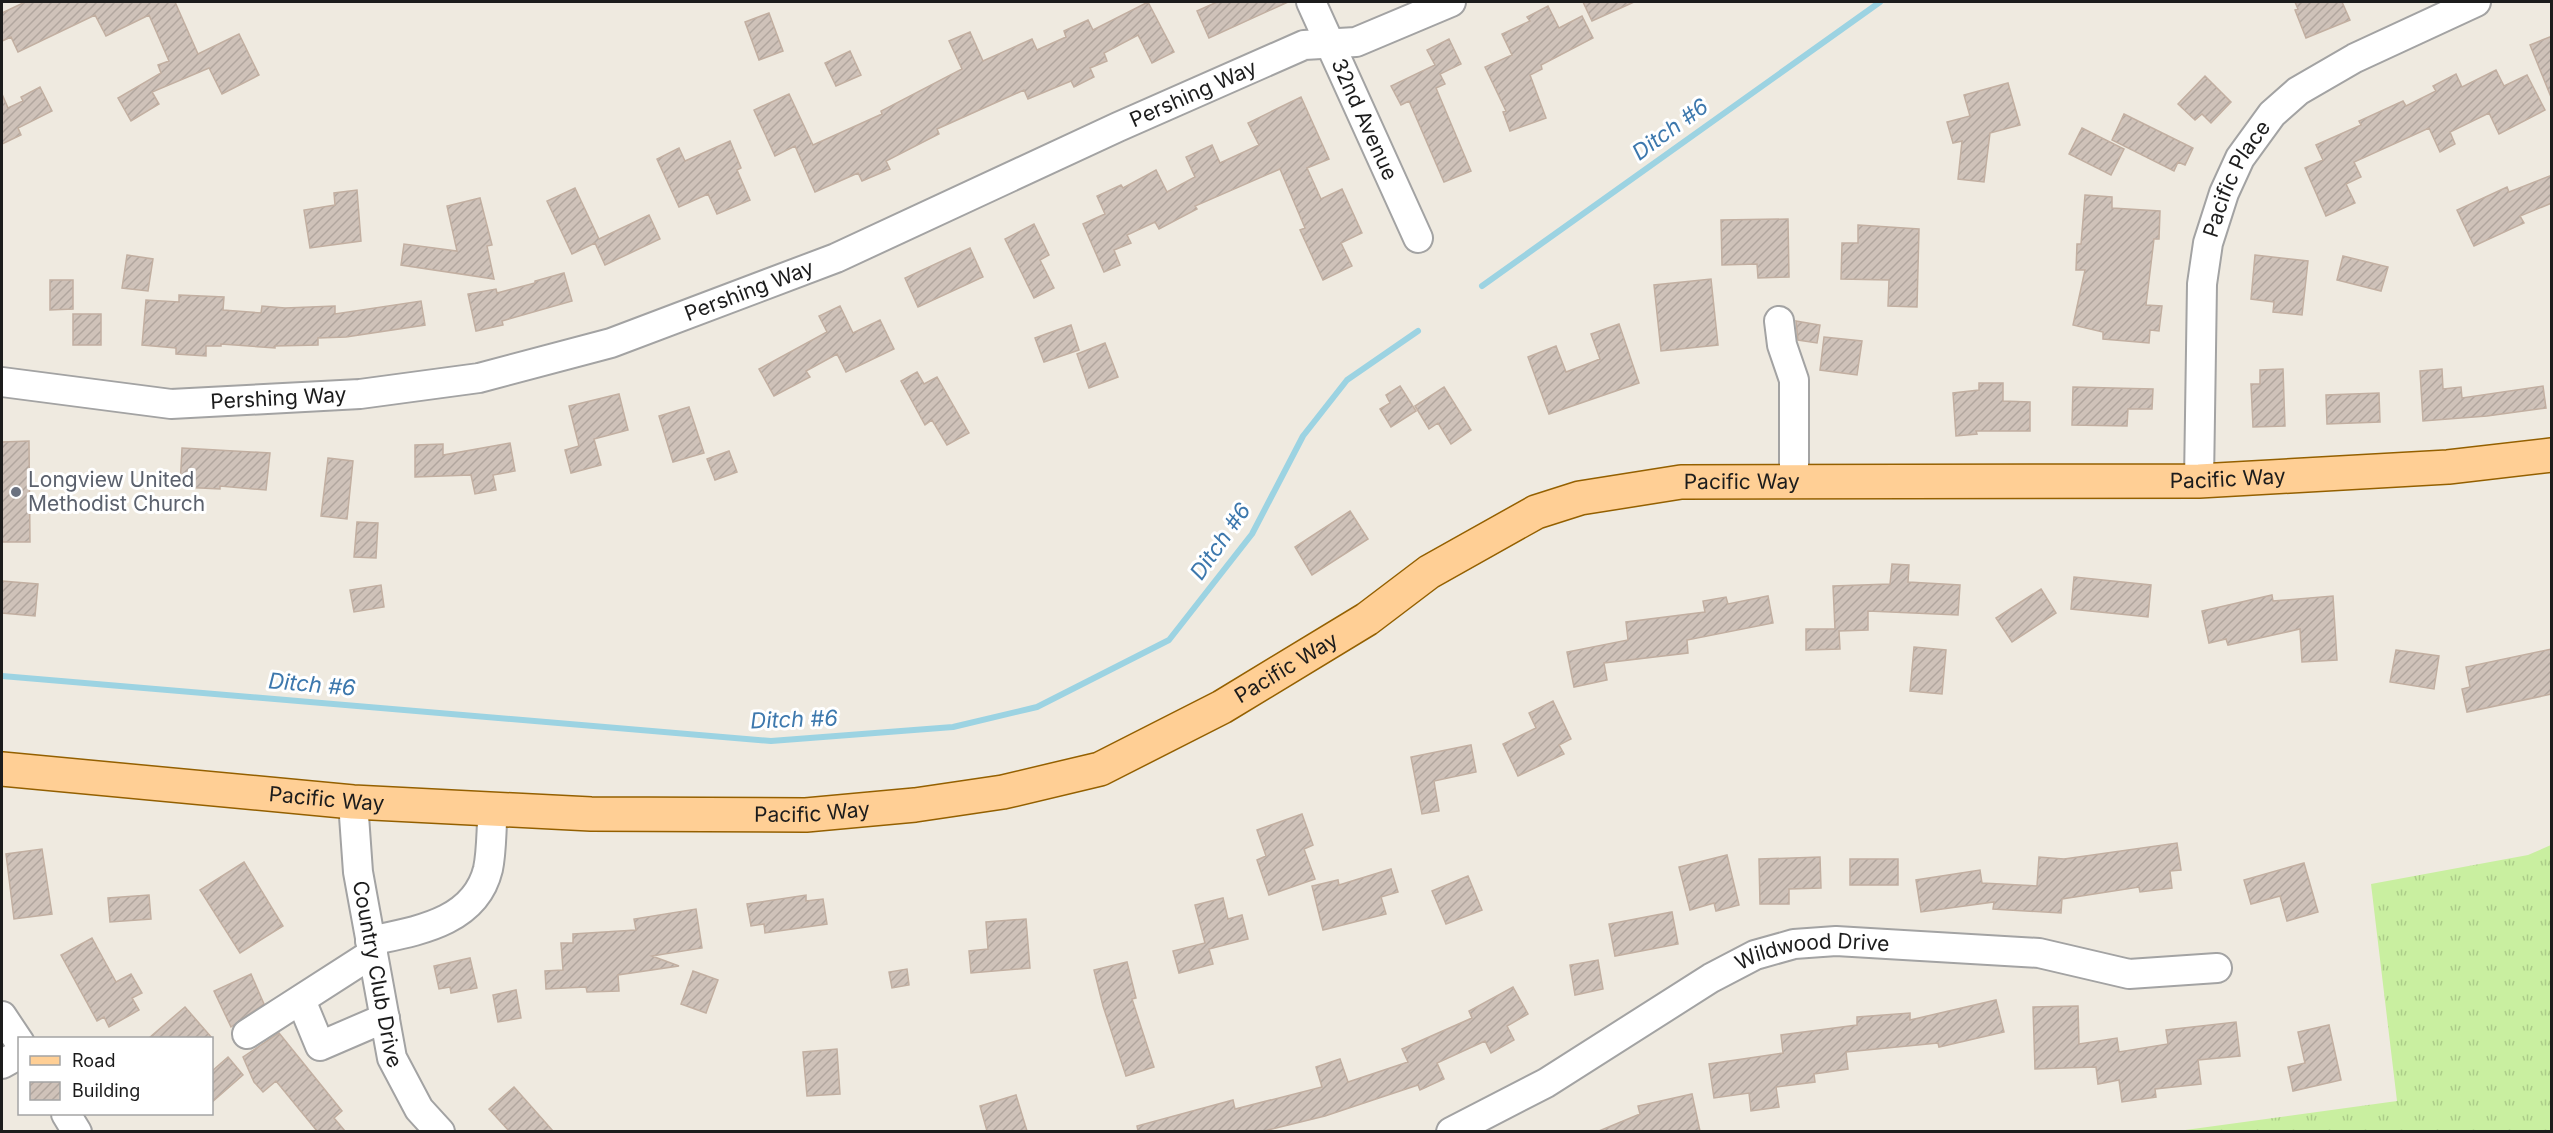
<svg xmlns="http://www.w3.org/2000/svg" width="2553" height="1133" viewBox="0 0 2553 1133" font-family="Inter,sans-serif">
<defs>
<pattern id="grass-tufts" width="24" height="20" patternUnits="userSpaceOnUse" patternTransform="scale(1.5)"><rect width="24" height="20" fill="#c9efa0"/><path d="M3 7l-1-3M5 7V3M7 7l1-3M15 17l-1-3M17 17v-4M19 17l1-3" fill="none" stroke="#accc89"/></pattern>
<pattern id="building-hatch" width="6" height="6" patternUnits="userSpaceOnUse" patternTransform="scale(1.5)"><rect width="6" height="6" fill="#cfc2b9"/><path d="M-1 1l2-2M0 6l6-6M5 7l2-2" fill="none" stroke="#b1a69e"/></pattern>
</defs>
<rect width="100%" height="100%" fill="#efeae0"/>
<path fill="url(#grass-tufts)" d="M2551,845v286h-373l219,-30 -26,-217 157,-29z"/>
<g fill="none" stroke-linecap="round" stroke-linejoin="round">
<path stroke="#9cd3e2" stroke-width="6" d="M1482,286l398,-284
M2,676l769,65 182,-14 84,-20 132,-67 83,-106 51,-98 44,-56 71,-49"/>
</g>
<path fill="url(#building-hatch)" stroke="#c2afa1" stroke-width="1.5" d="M25,2h150l23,52 41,-20 20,41 -37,19 -13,-26 -57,24 7,12 -28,17 -13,-23 43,-25 -3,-8 11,-4 -20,-46 -43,21 -11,-21 -77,37 -7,-15 -9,4v-28z
M1148,2l26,50 -22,11 -14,-28 -34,18 3,8 -17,7 4,9 -20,10 -3,-6 -43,18 -4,-9 -87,39 2,5 -53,27 4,8 -28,12 -4,-8 -43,19 -20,-46 -20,10 -21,-46 35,-16 24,51 69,-31 -1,-3 81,-42 -13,-28 21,-9 13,29 49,-22 5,11 29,-13 -2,-6 24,-11 5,10z
M1217,2h71l-79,36 -12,-27z
M1583,2h51l-42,19z
M2295,2h47l8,18 -44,18 -11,-28 3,-1z
M1548,6l11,22 23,-12 11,22 -52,27 1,4 -12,6 16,43 -36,13 -7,-19 3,-1 -21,-44 27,-12 -10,-21 28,-13 -3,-4z
M769,13l14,38 -24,9 -14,-38z
M2552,36v61h-1l-21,-52z
M1449,39l12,25 -21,10 5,10 -9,4 35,83 -27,11 -35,-81 -8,4 -10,-19 44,-21 -8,-15z
M850,51l11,24 -25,11 -11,-23z
M2496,70l8,16 23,-11 18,35 -46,24 -10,-21 -39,19 5,12 -15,8 -11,-24 -75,34 7,15 -15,7 9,19 -29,13 -21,-48 18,-8 -7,-15 45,-20 -2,-4 44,-20 3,5 30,-15 -3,-5 23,-12 6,13z
M2205,76l26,26 -20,21 -9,-9 -7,6 -17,-16z
M2008,83l12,42 -30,8 -6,49 -26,-3 4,-38 -9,2 -6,-21 23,-6 -6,-21z
M40,87l12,24 -34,17 3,7 -19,9v-50l6,14 15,-7 -2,-4z
M1301,97l28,62 -22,9 14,31 21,-10 20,44 -21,10 11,23 -29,14 -23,-50 5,-2 -25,-59 -85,37 2,3 -38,20 -4,-7 -28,13 4,8 -17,7 6,15 -16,7 -21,-48 22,-10 -8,-18 24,-11 2,3 33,-18 11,22 28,-15 -9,-20 26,-12 8,18 39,-18 -11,-22z
M2124,114l69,34 -8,17 -7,-3 -4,9 -62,-31z
M2082,128l42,21 -13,26 -42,-21z
M730,141l11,27 -4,2 13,30 -33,14 -9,-20 -29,13 -22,-48 22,-11 6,13z
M2552,175v28l-32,13 4,7 -50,23 -17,-36 50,-23 2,5z
M575,188l24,51 50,-24 11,24 -55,26 -10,-22 -23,11 -25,-53z
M357,190l4,51 -51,7 -6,-38 31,-5 -1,-12z
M2085,195l27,2v11l48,3 -1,28h-5l-8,66 16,1 -3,25 -9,-1 -1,13 -46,-4v-7l-30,-7 12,-55h-9l1,-26h4z
M480,198l12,47 -5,1 7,33 -93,-14 3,-21 53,7 -10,-45z
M1788,219l1,58 -31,1 -1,-14 -35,1 -1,-45z
M1034,224l15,31 -9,5 14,28 -20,10 -29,-59z
M1858,225l61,4 -2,78 -29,-1 1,-26 -48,-1 1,-36h16z
M970,248l13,29 -65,30 -13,-29z
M127,255l26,4 -5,32 -26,-3z
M2255,255l53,6 -6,54 -29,-3 1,-10 -23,-3z
M2343,256l45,11 -7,24 -44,-11z
M564,273l8,28 -70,20 1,4 -27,6 -8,-37 28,-5 1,4 38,-10v-2z
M1711,279l7,66 -57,6 -7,-66z
M50,280h23v29l-23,1z
M179,295l45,2 -1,13 38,3 1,-7 23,2 50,-2v8l86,-13 4,24 -79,12 -28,1v7l-43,1v2l-54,-4v2h-15v10l-30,-2v-6l-34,-3 4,-45 33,2z
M840,306l13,27 27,-13 14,29 -48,23 -9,-18 -31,17 4,6 -36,19 -15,-27 68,-37 -8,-16z
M73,314h28v31h-28z
M1796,321l24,4 -3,18 -19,-3z
M1619,324l20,59 -90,31 -21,-57 28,-11 10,26 16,-6 18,-7 -9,-25z
M1071,325l8,25 -35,12 -9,-24z
M1824,337l38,4 -5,34 -37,-5z
M1105,343l13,34 -29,11 -12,-34z
M2283,369l2,57 -32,1 -2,-43h9v-14z
M2442,369l1,20 18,-2 1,11 81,-12 3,22 -59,8 -64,5 -3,-50z
M917,372l7,12 13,-7 32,56 -22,12 -15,-25 -7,5 -24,-44z
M1979,383h24v18l27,1v29h-54l1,3 -21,2 -3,-43 26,-3z
M1400,386l16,25 -25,16 -11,-18 10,-6 -4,-8z
M1444,387l27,43 -20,14 -13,-21 -9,6 -14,-23z
M2073,387l80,2 -1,20h-24l-1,17 -55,-1z
M2379,393l1,29 -53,2 -1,-29z
M619,394l9,36 -34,9 7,26 -30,8 -6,-23 14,-4 -10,-40z
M689,407l15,46 -31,9 -14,-46z
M29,441l1,101h-28v-100z
M510,443l5,28 -22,4 3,15 -21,4 -4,-19 -56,2v-32l28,-1v11z
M182,448l88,5 -4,37 -46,-4v3l-40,-2z
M729,451l8,21 -22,8 -8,-21z
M328,458l25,3 -6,58 -26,-3z
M1350,511l18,28 -56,36 -17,-28z
M357,522l21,1 -2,35 -22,-1z
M1892,564l17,1 -1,17 52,3 -2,30 -90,-4v19l-29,1 1,18 -34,1v-21h29l-2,-43 57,-2z
M2074,577l77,8 -3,32 -77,-8z
M2,581l36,3 -3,32 -33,-3z
M381,585l3,22 -30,5 -4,-22z
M2041,589l15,24 -44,29 -16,-24z
M2272,595l1,6 60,-5 4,64 -35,2 -2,-33 -72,16 -2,-6 -17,4 -7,-32z
M1768,596l5,27 -86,17 1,13 -84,10 3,17 -33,7 -7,-35 61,-12 -2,-18 79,-10 -2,-11 23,-4 2,7z
M1914,647l32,3 -4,44 -32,-3z
M2552,649v45l-85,18 -5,-23 8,-2 -4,-20z
M2396,650l43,6 -5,33 -44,-7z
M1553,701l18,38 -12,6 5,9 -46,22 -15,-32 33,-16 -7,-15z
M1471,745l5,27 -42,9 5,30 -17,3 -11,-57z
M1302,814l11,31 -9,4 11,30 -46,16 -12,-35 9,-4 -9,-26z
M2177,843l4,27 -11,1 2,17 -32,4 -1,-5 -77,12 -1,14 -68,-4 1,-7 -73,10 -5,-32 64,-10 2,13 55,3 2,-29 25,2z
M42,849l10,65 -38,5 -8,-65z
M1727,855l12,50 -23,6 -2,-8 -24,7 -11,-43z
M1820,857l1,31 -32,1v15h-29l-1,-45z
M1850,859h48v26h-48z
M244,862l39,64 -43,27 -40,-63z
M2304,863l14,49 -31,9 -7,-25 -29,8 -7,-24z
M1391,869l7,23 -17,5 5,17 -63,16 -11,-44 26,-6 1,5z
M1468,876l14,34 -36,14 -14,-33z
M149,895l2,24 -41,3 -2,-24z
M806,895v6l17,-2 4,25 -62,9 -1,-9 -13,2 -4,-22z
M1223,898l5,21 14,-4 6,24 -39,10 4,15 -34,9 -6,-22 32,-8 -10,-38z
M696,909l6,39 -50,8 27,10 -61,9 1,16 -32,1 -1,-5 -40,2 -1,-18 18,-1 -2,-27h12v-9l63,-4 -2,-11z
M1672,912l6,32 -63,12 -6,-32z
M1026,919l4,49 -59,5 -2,-22 19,-2 -2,-27z
M92,938l24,44 15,-8 11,19 -10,5 7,12 -30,17 -5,-10 -7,4 -36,-66z
M470,958l7,30 -26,5 -1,-6 -11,2 -5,-23z
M1598,960l5,29 -28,6 -5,-30z
M1127,962l9,36 -4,1 22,68 -28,9 -23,-70 -9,-36z
M907,969l2,16 -17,3 -3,-16z
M693,971l25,9 -12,33 -25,-9z
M251,974l13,30 -33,23 -17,-36z
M1513,987l15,27 -21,12 7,14 -23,13 -6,-12 -48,22 7,16 -24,11 -2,-5 -93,31 -61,15h-126l-1,-5 96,-26 2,9 87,-22 -6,-20 24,-8 8,23 60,-20 -6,-13 70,-31 -3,-7z
M516,990l5,28 -23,4 -5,-27z
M1996,1000l8,32 -65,15 -1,-4 -92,9 2,17 -34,5 1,8 -39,5 3,20 -28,4 -2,-18 -35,5 -5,-34 74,-11 -2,-18 76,-10v-8l53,-4v7z
M2078,1006l1,38 38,-6 2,14 49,-8 -2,-14 70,-8 4,34 -42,4 3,24 -46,5 1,8 -34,5 -3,-22 -21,4 -2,-17 -61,2 -2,-62z
M185,1007l27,31h-63z
M2329,1025l12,55 -48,11 -5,-24 17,-4 -7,-31z
M279,1033l63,78 -8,7 11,13h-28l-41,-50 -13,11 -9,-10 -11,-25z
M837,1049l3,45 -33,2 -4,-44z
M228,1057l15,18 -31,27v-31z
M514,1087l39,44h-44l-20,-22z
M1692,1094l8,37h-101l41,-17 -2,-8z
M1016,1095l11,36h-40l-7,-25z"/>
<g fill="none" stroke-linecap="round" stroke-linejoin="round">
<g stroke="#a3a3a3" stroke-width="32">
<g id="minor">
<path id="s1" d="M1311,2l107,236"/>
<path d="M1779,321l3,24 12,35v102"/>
<path id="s2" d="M2,382l169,22 189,-10 119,-16 132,-35 225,-85 282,-131 186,-82 52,-3 95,-40"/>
<path id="s3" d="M2199,481l3,-197 6,-41 16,-50 16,-35 32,-44 26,-23 57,-33 121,-56"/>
<path id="s4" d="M353,802l5,70 34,186 27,51 21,23"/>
<path d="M370,941c46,-10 105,-18 118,-72 4,-19 3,-41 5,-60"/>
<path d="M301,1000l19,46 65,-28"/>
<path d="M2,1016l18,27"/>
<path d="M247,1034l126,-81"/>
<path d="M2,1064l18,-10"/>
<path d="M66,1114l11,18"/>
<path id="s5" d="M1451,1132l95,-49 165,-105 44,-23 39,-11 42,-3 203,12 90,21 88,-6"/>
</g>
</g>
<g stroke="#946000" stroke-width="36">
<g id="major">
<path id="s6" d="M2,769l351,33 238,12 215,1 109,-10 88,-13 97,-23 122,-62 145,-88 62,-47 107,-60 44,-14 101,-16 518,-1 249,-14 104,-12"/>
</g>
</g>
<use href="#minor" stroke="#fff" stroke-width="28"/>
<use href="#major" stroke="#ffcf95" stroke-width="33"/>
</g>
<circle fill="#6b7280" stroke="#fff" stroke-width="2" cx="16" cy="492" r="6"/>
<g text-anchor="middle" stroke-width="6" stroke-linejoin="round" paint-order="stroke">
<g font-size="21" fill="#1c1c1c" stroke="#fff">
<text dy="7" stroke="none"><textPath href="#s2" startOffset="1250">Pershing Way</textPath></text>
<text dy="7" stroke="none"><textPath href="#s1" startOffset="129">32nd Avenue</textPath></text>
<text dy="7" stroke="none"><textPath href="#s3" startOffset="309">Pacific Place</textPath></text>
<text dy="7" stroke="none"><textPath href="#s2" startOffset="764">Pershing Way</textPath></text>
<text dy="7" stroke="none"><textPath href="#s2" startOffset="278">Pershing Way</textPath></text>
<text dy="7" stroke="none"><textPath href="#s6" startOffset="2306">Pacific Way</textPath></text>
<text dy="7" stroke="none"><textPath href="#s6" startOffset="1820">Pacific Way</textPath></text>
<text dy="7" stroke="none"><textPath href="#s6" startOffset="1316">Pacific Way</textPath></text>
<text dy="7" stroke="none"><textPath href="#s6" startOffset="326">Pacific Way</textPath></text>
<text dy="7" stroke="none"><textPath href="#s6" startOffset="812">Pacific Way</textPath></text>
<text dy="7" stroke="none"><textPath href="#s5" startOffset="410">Wildwood Drive</textPath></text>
<text dy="7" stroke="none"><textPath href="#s4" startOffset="174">Country Club Drive</textPath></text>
</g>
<g font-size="21" fill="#5b616d" stroke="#fff" text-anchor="start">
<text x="28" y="487">Longview United<tspan x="28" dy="24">Methodist Church</tspan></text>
</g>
<g font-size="22" font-style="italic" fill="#3d78ad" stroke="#fff">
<text transform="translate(1670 129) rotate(-36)" y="8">Ditch #6</text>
<text transform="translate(1220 541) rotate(-55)" y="8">Ditch #6</text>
<text transform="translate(312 684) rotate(5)" y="8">Ditch #6</text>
<text transform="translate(794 719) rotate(-2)" y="8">Ditch #6</text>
</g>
</g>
<rect width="2553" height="1133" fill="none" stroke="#1c1c1c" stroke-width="6"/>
<rect x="18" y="1037" width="195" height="78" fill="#ffffff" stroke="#a4a4a4" stroke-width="1.5"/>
<rect x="30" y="1056" width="30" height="9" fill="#ffcf95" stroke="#a4a4a4" stroke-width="1.5"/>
<text x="72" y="1067" font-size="18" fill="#1c1c1c">Road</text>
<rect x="30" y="1082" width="30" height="18" fill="url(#building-hatch)" stroke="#a4a4a4" stroke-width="1.5"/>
<text x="72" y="1097" font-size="18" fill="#1c1c1c">Building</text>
</svg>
